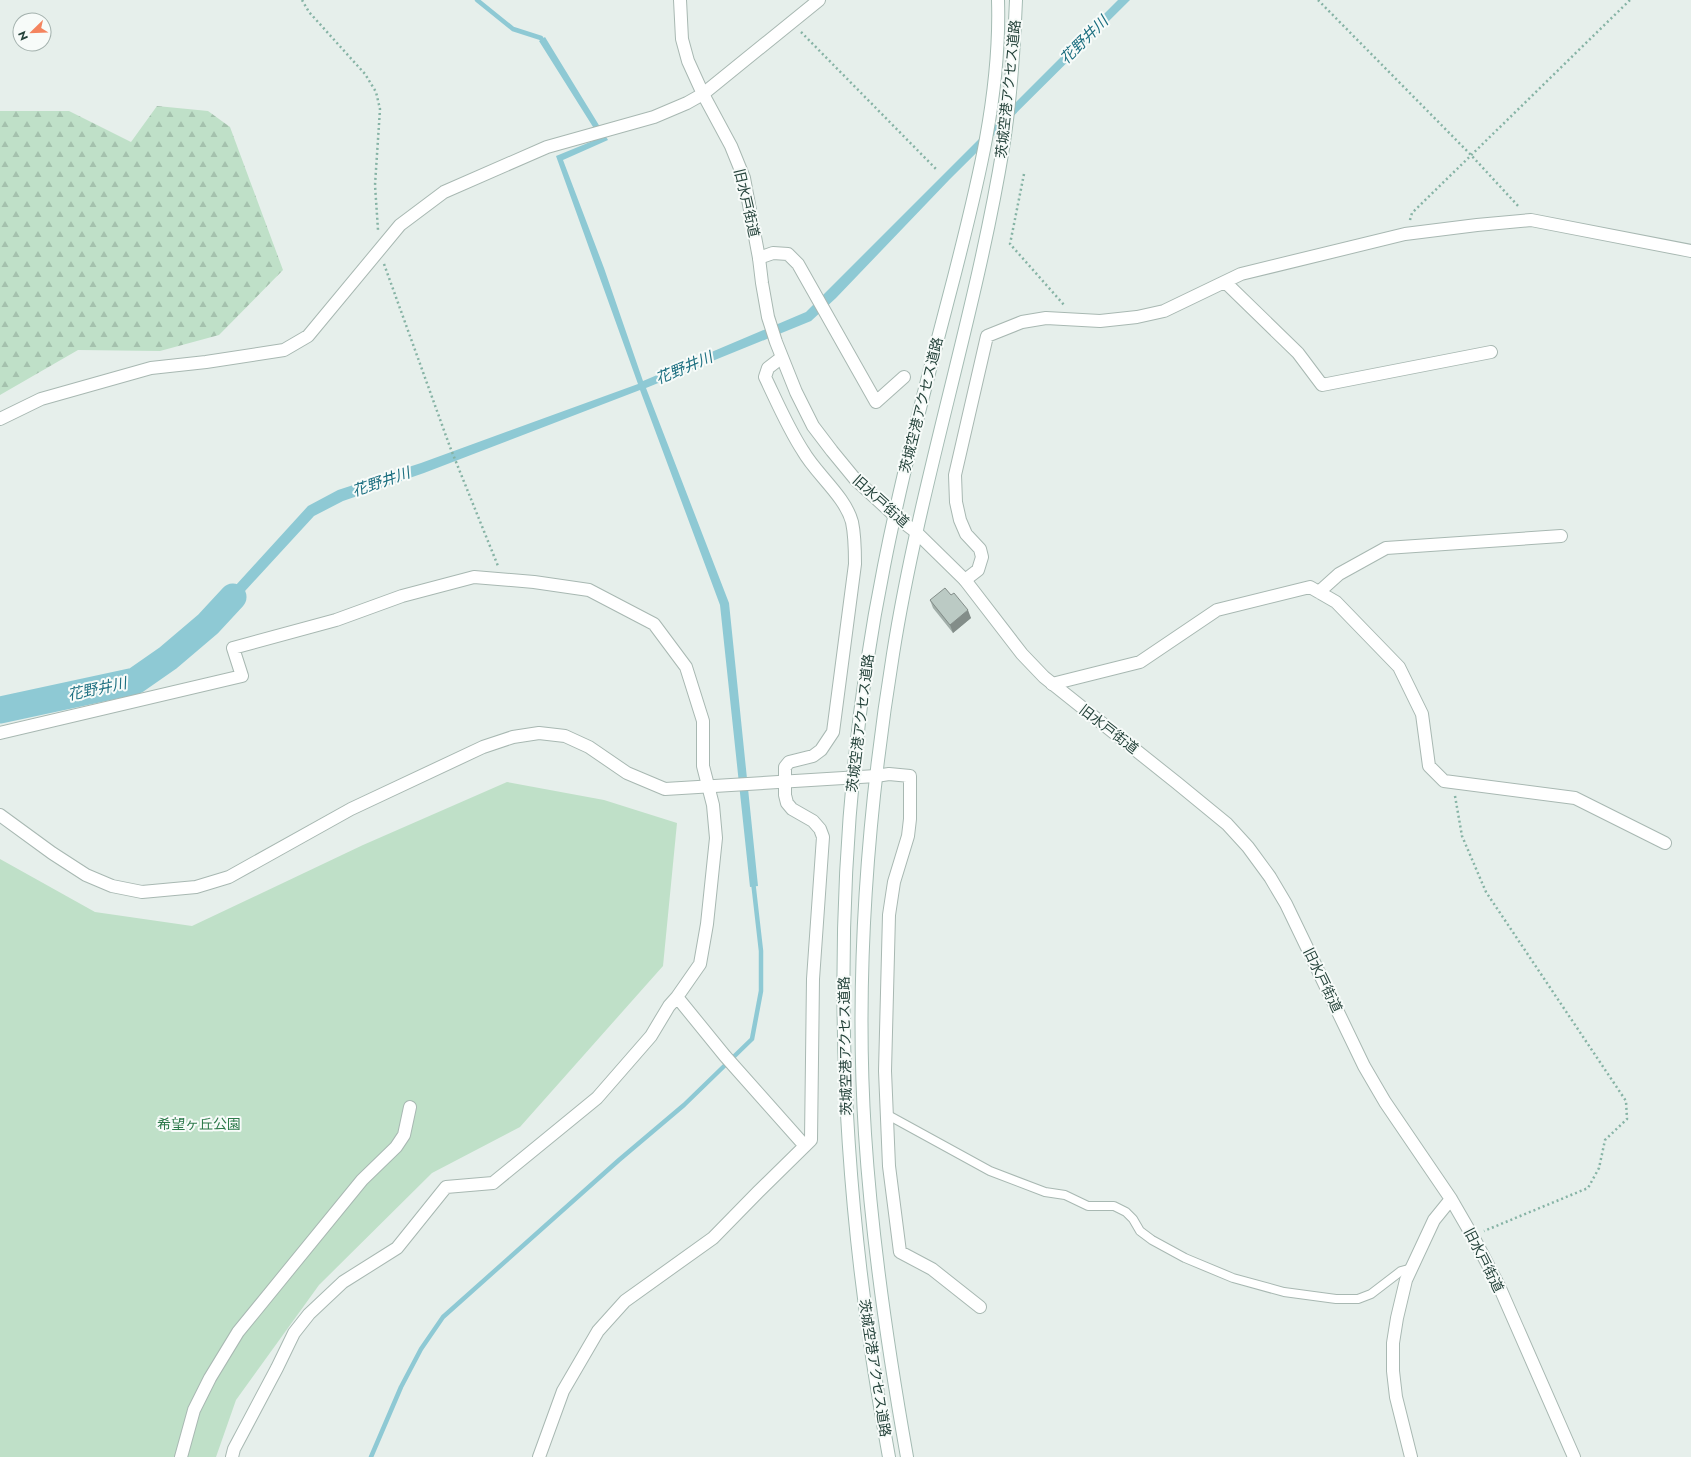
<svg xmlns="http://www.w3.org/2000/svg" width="1691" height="1457" viewBox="0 0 1691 1457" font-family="Jost,'Noto Sans JP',sans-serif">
<defs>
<pattern id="forest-firs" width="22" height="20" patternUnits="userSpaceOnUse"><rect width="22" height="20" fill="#bfe0c8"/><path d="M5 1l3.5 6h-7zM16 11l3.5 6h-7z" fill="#a4c1ad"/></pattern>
</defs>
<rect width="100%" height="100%" fill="#e6efeb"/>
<path fill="url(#forest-firs)" d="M157,106l51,5 22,16 53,143 -64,65 -59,16 -82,-1 -78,45v-284h69l62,31z"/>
<path fill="#bfe0c8" d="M507,782l97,18 73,23 -14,143 -143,161 -88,46 -113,112 -83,115 -20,57h-216v-598l95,53 97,14 171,-81z"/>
<path fill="#8ec9d4" d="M1118,0h12l-180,179 -114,119 -25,23 -165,67 83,215 29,283 -8,1 -30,-282 -80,-215 -216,83 -81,28 -29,15 -102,111 -7,-8 103,-113 30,-16 83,-27 217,-79 -82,-228 44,-18 -61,-97 6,-4 63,103 -45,20 41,108 39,113 163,-69z"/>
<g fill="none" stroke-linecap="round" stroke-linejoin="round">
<path stroke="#8ec9d4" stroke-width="4.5" d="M477,0l36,29 28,9 4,6
M371,1457l30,-70 20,-38 22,-32 176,-157 65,-55 68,-66 9,-48v-40l-8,-70"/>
<path stroke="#8ec9d4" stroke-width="27" d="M0,710l135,-29 33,-23 40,-34 25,-27"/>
<g stroke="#a8b8b2" stroke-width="10">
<path id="service" d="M886,1114l104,57 55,21 20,3 23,11h26l12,6 7,7 7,12 12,9 33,18 48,20 51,14 52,7h22l13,-5 30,-23 11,-3"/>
</g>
<g stroke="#a8b8b2" stroke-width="14">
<path id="minor" d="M759,258l14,-5 15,1 10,10 78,138 28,-25
M1225,282l73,71 24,32 169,-33
M0,419l41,-20 110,-31 55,-6 78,-12 24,-14 92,-111 44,-33 103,-45 107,-30 33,-14 16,-9 116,-94
M965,580l13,-10 4,-13 -2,-8 -14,-15 -6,-14 -4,-18 -1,-27 32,-139 35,-14 24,-4 54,3 37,-4 27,-6 77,-37 164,-40 72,-9 54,-5 160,31
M1319,592l20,-18 47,-26 175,-12
M1052,684l88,-22 77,-52 93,-23 26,15 63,65 23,47 7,52 15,15 131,17 90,45
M0,733l242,-57 -9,-28 103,-28 66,-24 72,-19 60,5 55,8 65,34 32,43 17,54v45l10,39 3,33 -9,86 -7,40 -23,33 48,59 80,90
M876,776l13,-2 21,2v43l-2,17 -14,46 -5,33 -4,156 4,95 11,86 32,17 48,38
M181,1457l13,-47 16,-32 28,-46 124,-152 34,-33 8,-12 6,-28
M232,1457l2,-8 43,-81 17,-35 15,-19 34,-32 54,-34 49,-61 47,-4 104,-85 54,-62 18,-30 8,-9
M539,1457l24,-66 35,-60 27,-30 88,-63 45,-46 53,-52 2,-161 10,-142 -3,-8 -7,-8 -21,-12 -5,-6 -2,-8v-28l4,-5 24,-6 8,-6 12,-18 22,-168c0,-14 0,-28 -3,-42 -7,-26 -36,-48 -49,-71 -15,-23 -26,-49 -38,-74l3,-9 13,-10"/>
</g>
<g stroke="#a8b8b2" stroke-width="14">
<path id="tertiary" d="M680,0l2,39 6,22 15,33 28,52 13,32 15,80 3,25 6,34 8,25 20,50 17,34 19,25 23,28 40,37 21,16 49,48 57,74 22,23 133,106 50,41 21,23 22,30 16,27 78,162 21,36 66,97 26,45 22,42 75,171
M0,815l52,38 34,22 26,11 30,6 54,-5 33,-10 122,-68 132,-62 30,-10 26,-4 26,3 24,11 38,26 38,16 211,-13
M1411,1457l-15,-60 -3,-26v-28l4,-25 9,-38 28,-60 17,-21"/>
</g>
<g stroke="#a4bbb3" stroke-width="14">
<path id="secondary" d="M889,1457c-55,-294 -64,-597 -5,-891 19,-97 45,-193 70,-289 23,-90 47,-183 44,-277
M907,1457c-19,-107 -35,-215 -42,-323 -10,-157 3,-325 28,-480 27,-171 82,-336 110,-506 8,-49 11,-99 13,-148"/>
</g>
<path stroke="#86b3a5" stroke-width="2.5" stroke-dasharray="2 3" stroke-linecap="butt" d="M302,0l7,12 56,62 11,18 4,17 -5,76 3,45
M1318,0l153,155 49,53
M801,32l136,138
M1024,174l-14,70 55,62
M1410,220l2,-7 218,-213
M384,264l66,183 48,119
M1455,796l7,40 24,56 140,209 1,18 -22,21 -6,28 -11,20 -104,43"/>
<use href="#service" stroke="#fff" stroke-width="8"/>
<use href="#minor" stroke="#fff" stroke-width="12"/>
<use href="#tertiary" stroke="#fff" stroke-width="12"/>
<use href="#secondary" stroke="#fff" stroke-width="12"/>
</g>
<path fill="#a1aea9" d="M951,595l20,23 -18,15 -20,-25 -3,-8z"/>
<path fill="#838d89" d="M968,610l3,8 -18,15 -3,-8z"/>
<path fill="#bbcac4" stroke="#838d89" d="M945,588l6,7 3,-2 14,17 -18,15 -20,-25z"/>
<g text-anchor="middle" stroke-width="4" stroke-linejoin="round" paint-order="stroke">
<g font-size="14" fill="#24423a" stroke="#f7fbf9">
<text transform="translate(1008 89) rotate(-84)" y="5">茨城空港アクセス道路</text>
<text transform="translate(747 203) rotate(77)" y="5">旧水戸街道</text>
<text transform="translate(921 405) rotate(-76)" y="5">茨城空港アクセス道路</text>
<text transform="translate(881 501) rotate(42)" y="5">旧水戸街道</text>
<text transform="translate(860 723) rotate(-83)" y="5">茨城空港アクセス道路</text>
<text transform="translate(1109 729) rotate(38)" y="5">旧水戸街道</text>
<text transform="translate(1323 980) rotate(64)" y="5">旧水戸街道</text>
<text transform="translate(845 1046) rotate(-91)" y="5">茨城空港アクセス道路</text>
<text transform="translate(1484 1260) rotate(63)" y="5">旧水戸街道</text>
<text transform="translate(875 1368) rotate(81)" y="5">茨城空港アクセス道路</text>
</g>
<g font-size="14" fill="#2d7a4b" stroke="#f7fbf9">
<text x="199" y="1129">希望ヶ丘公園</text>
</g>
<g font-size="15" font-style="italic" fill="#1c6f80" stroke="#f7fbf9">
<text transform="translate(1084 40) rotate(-45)" y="5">花野井川</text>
<text transform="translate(684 368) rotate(-23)" y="5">花野井川</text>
<text transform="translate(381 482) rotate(-19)" y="5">花野井川</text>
<text transform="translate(97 689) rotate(-12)" y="5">花野井川</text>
</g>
</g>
<g transform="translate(32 32) rotate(247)"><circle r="19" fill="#f7fbf9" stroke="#a3b1ad"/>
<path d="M0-3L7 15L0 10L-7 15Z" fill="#f4845f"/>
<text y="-6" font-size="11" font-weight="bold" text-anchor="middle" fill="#24423a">N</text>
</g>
</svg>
